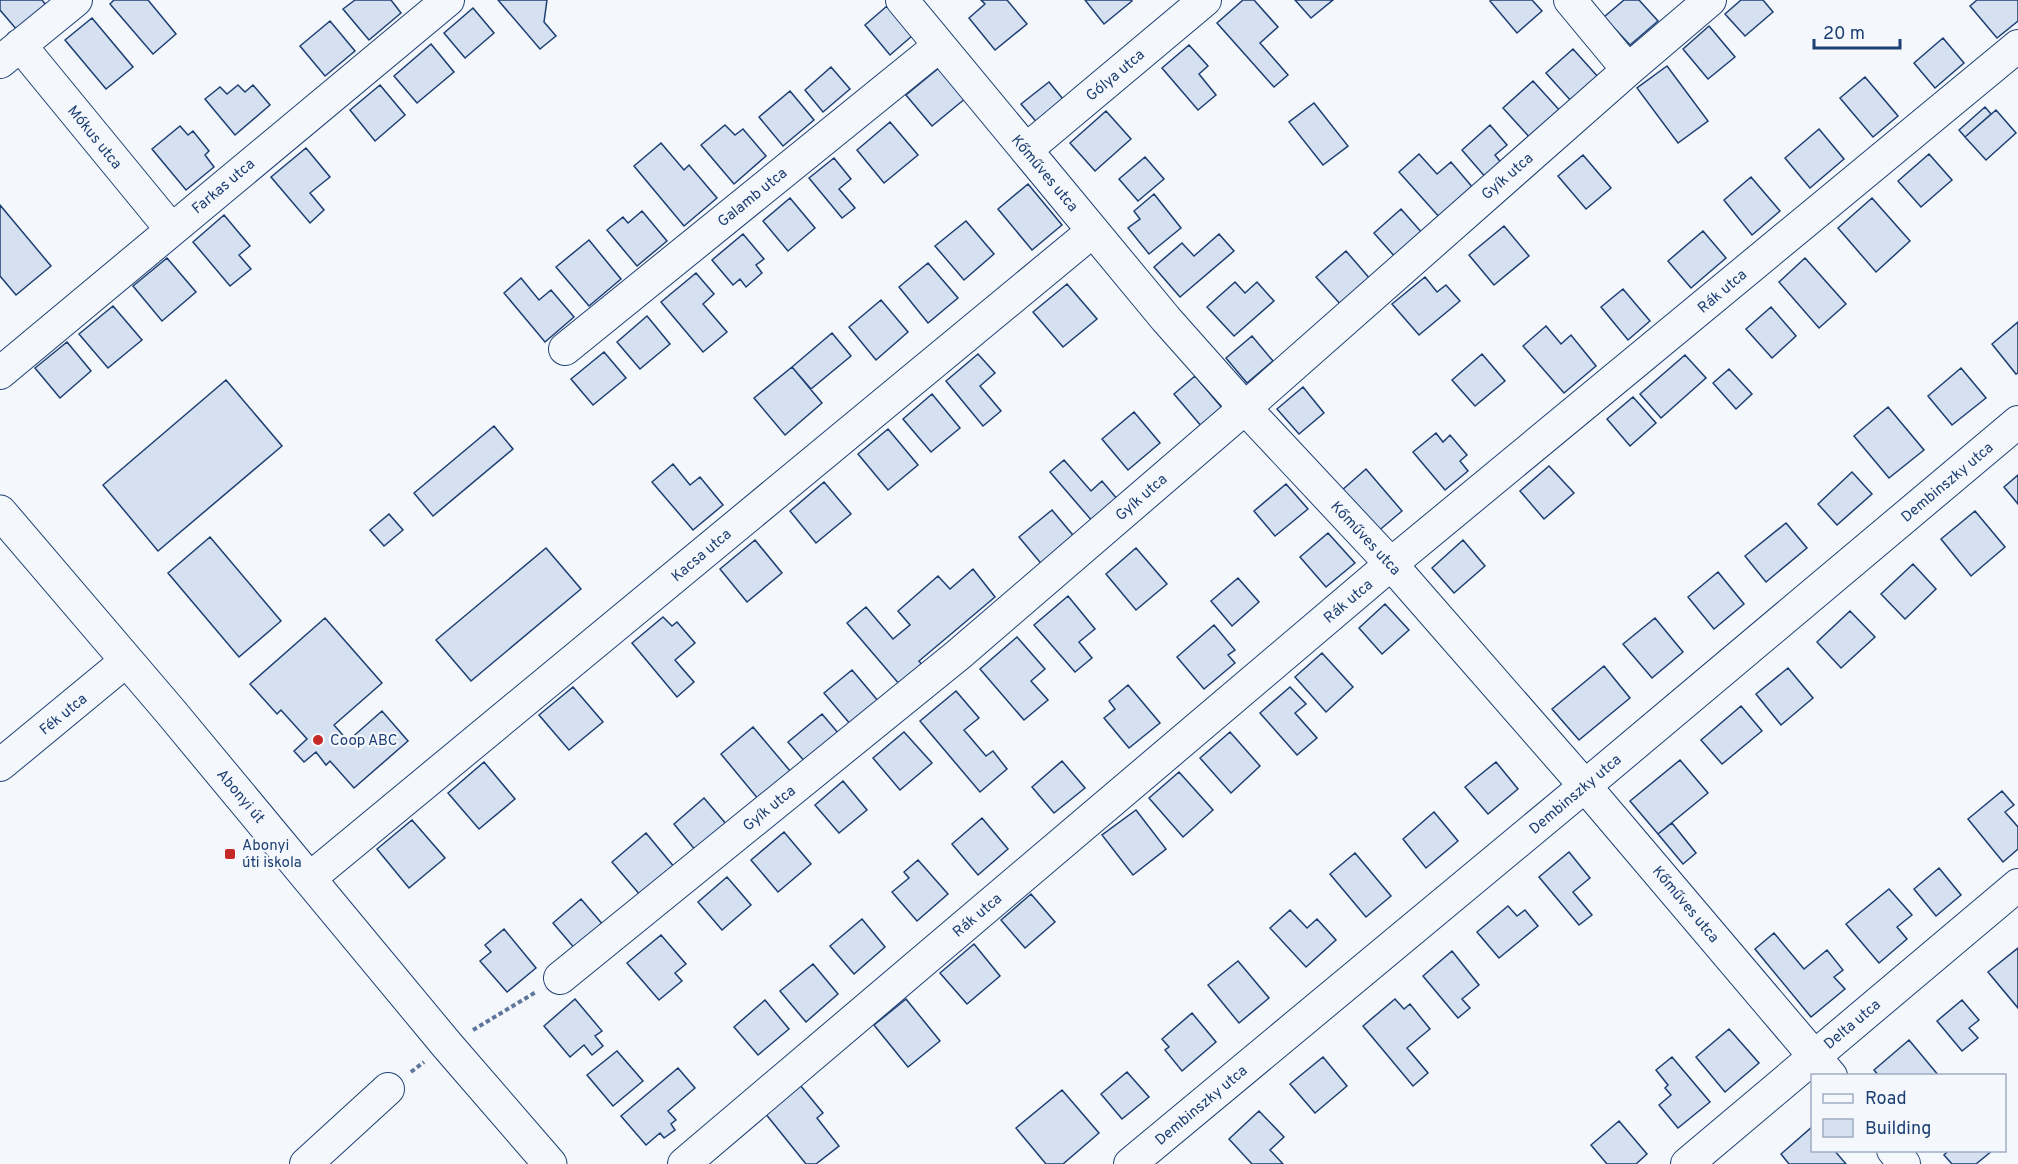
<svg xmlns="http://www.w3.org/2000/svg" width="2018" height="1164" viewBox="0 0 2018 1164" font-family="Overpass,sans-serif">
<rect width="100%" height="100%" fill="#f4f7fb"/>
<path fill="#d5e0f0" stroke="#1d3f73" stroke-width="1.5" d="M0,0h42l4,5 -29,25 -17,-20z
M114,0h34l28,34 -23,20 -43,-50z
M355,0h36l10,13 -32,27 -26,-31z
M498,0h49l-3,22 12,14 -16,13z
M981,0h26l20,24 -32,26 -26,-32 16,-14z
M1085,0h46l1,1 -28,23z
M1243,0h11l24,27 -18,16 28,32 -14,12 -57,-64z
M1295,0h38l-22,18z
M1491,0h41l10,11 -25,22 -27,-32z
M1624,0h15l19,21 -28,24 -26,-28z
M1741,0h22l10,12 -28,24 -20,-22z
M1977,0h41v21l-21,17 -27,-32z
M887,6l25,30 -22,19 -25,-30z
M473,8l21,25 -29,25 -21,-25z
M92,18l41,49 -27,22 -41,-49z
M330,21l25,30 -30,25 -25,-30z
M1709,26l26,31 -27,22 -25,-30z
M1943,38l21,25 -29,25 -21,-25z
M431,44l23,28 -37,31 -23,-27z
M1189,45l19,21 -9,8 17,21 -18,15 -36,-42z
M1573,49l26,29 -27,24 -26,-29z
M1667,66l41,55 -30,22 -41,-55z
M831,67l19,22 -27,23 -18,-22z
M940,67l26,31 -34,28 -26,-31z
M1865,77l33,39 -25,21 -33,-39z
M1533,81l29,32 -30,27 -29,-32z
M1049,82l18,22 -27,22 -19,-22z
M238,85l7,7 8,-7 17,20 -35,30 -30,-36 15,-12 7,7z
M380,85l25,30 -30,26 -25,-31z
M790,91l24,29 -31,26 -24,-29z
M1314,103l34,43 -25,19 -34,-43z
M1985,107l6,7 -26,23 -6,-7z
M1996,110l20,23 -30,27 -21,-23z
M1106,111l25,28 -36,32 -25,-28z
M890,122l28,33 -34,28 -27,-33z
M725,125l10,10 8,-6 23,27 -32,28 -33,-39z
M1490,125l17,20 -12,10 8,10 -16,14 -25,-29z
M180,126l8,9 5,-4 16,20 -4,4 9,12 -28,23 -34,-41z
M1819,129l25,30 -34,29 -25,-30z
M661,143l23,27 5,-5 28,33 -33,28 -50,-60z
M306,148l24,29 -20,16 14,17 -14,13 -39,-46z
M1419,154l18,20 14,-12 23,27 -33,30 -42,-47z
M1929,154l23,26 -31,27 -23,-26z
M1583,155l28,33 -25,21 -28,-33z
M1145,157l19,22 -26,22 -19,-22z
M834,158l17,21 -12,10 16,19 -13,10 -33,-40z
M1751,177l29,34 -28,24 -28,-35z
M1028,184l34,41 -30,25 -34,-41z
M1154,194l27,34 -32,26 -21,-26 12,-9 -6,-8z
M790,198l25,30 -27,23 -25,-30z
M1872,198l38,43 -34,31 -38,-44z
M0,205l51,61 -35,29 -16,-19z
M1401,209l22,25 -27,24 -22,-25z
M642,211l25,30 -30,25 -30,-36 16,-13 5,6z
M224,215l26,31 -11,9 12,14 -21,17 -37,-44z
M966,221l28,33 -30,26 -29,-34z
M1504,226l25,30 -35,29 -25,-30z
M1703,231l23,27 -35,30 -23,-27z
M743,234l21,25 -8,6 6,8 -16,14 -6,-8 -7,6 -21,-25z
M1219,234l15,17 -54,46 -26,-30 28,-24 12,13z
M589,240l32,39 -32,27 -33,-39z
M1346,251l25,29 -29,26 -26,-29z
M167,258l29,34 -34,29 -29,-35z
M1805,258l41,46 -27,24 -40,-46z
M928,263l30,35 -30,25 -29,-36z
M696,273l18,21 -11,10 24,28 -24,20 -42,-50z
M1425,277l12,15 9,-7 14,16 -41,34 -27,-31z
M521,278l18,22 12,-10 23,27 -29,25 -41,-49z
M1235,282l10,11 12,-11 17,19 -40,35 -27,-29z
M1067,284l30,35 -34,28 -30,-35z
M1623,289l27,32 -22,19 -27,-33z
M881,300l27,32 -32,28 -27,-33z
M113,306l29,34 -34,28 -29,-34z
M1771,307l25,29 -24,22 -26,-29z
M647,316l23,28 -30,25 -23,-27z
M2018,322v51l-2,1 -24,-30z
M1546,326l15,18 10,-9 25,31 -32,27 -41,-47z
M832,333l19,23 -40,33 -19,-22z
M1252,336l21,25 -26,22 -21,-25z
M67,342l24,29 -31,27 -25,-30z
M604,352l22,26 -33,27 -22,-26z
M978,354l17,19 -15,13 21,25 -18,15 -37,-45z
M1482,354l23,27 -30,25 -23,-26z
M1685,355l21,23 -45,40 -21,-24z
M792,367l30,36 -37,32 -31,-37z
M1961,368l25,30 -34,27 -24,-29z
M1729,369l23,25 -16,15 -23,-26z
M1195,376l28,33 -21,18 -28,-33z
M226,380l56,66 -124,105 -55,-66z
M1303,387l21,26 -25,21 -22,-25z
M932,394l28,34 -29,24 -28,-33z
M1633,397l23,26 -26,23 -23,-27z
M1888,407l36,43 -35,28 -35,-42z
M1134,412l26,31 -32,27 -26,-31z
M494,426l19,23 -80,67 -19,-23z
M888,429l30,36 -30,25 -30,-36z
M1436,433l7,9 7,-7 17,20 -7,6 8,10 -23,19 -32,-38z
M1064,460l27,31 11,-10 16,19 -25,22 -43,-50z
M673,464l17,21 10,-8 23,28 -30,25 -41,-48z
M1549,466l25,27 -30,26 -24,-28z
M1366,469l36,42 -26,22 -35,-42z
M1852,472l20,22 -35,31 -19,-21z
M2018,475v29l-14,-17z
M824,482l27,32 -35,29 -26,-32z
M1286,484l22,25 -33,27 -21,-25z
M1052,510l25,30 -33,27 -25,-30z
M1975,511l30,36 -34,29 -30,-37z
M389,514l14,16 -19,16 -14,-16z
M1786,523l21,25 -41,34 -21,-26z
M1328,533l27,30 -29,24 -26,-30z
M210,537l71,84 -42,36 -71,-84z
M755,540l27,33 -35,29 -27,-33z
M1463,540l22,26 -31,27 -22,-25z
M546,548l35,41 -110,92 -35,-41z
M1136,548l31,36 -31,26 -30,-36z
M1913,564l23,25 -31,30 -24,-25z
M973,569l22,28 -76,64 4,5 -23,19 -53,-62 19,-16 27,32 17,-14 -12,-14 40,-35 12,13z
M1718,572l26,32 -30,25 -26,-32z
M1238,578l21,24 -27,24 -21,-25z
M1068,596l27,33 -16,13 13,16 -17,14 -41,-47z
M1385,604l24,26 -27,24 -23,-26z
M1850,611l25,26 -34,31 -24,-26z
M663,617l9,9 5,-4 18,21 -20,17 19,22 -17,15 -45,-54z
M325,618l57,65 -48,42 14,16 34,-30 26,30 -54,47 -24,-27 -4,4 -10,-13 -12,10 -10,-11 13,-12 -26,-29 -4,4 -27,-30z
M1655,618l28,34 -31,26 -29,-34z
M1214,625l21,25 -7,5 7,8 -31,26 -27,-32z
M1017,637l28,32 -14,12 17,19 -24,20 -44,-51z
M1322,653l31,34 -27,25 -31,-35z
M1604,666l26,32 -51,42 -27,-31z
M1788,668l25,30 -32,27 -25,-31z
M852,670l27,32 -28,23 -27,-32z
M1128,685l32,38 -31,25 -25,-30 11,-9 -6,-8z
M573,687l30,35 -34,28 -30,-35z
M1290,687l16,17 -11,9 22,25 -20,17 -37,-42z
M956,691l23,27 -15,12 22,26 7,-5 14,18 -27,23 -60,-71z
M1741,706l21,25 -40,33 -21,-24z
M822,714l17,20 -33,29 -18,-21z
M753,727l38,45 -32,28 -38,-46z
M904,732l28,31 -32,27 -27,-32z
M1230,732l30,34 -29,27 -31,-35z
M1680,760l28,33 -50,41 -28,-33z
M1062,761l23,27 -31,25 -22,-26z
M484,762l31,37 -36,30 -31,-36z
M1496,762l22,27 -30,25 -23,-27z
M1179,772l34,38 -30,27 -34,-39z
M843,781l24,29 -28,23 -24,-28z
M2002,791l12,14 -9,7 13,15v22l-15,13 -35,-43z
M704,798l23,27 -31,26 -22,-27z
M1136,810l30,39 -33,26 -31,-40z
M1434,812l24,29 -32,27 -23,-29z
M982,818l26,31 -30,26 -26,-31z
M412,820l33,38 -36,30 -32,-39z
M1672,823l24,30 -13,11 -25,-30z
M784,832l27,32 -33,28 -27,-32z
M646,833l29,35 -34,28 -29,-34z
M1569,852l21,26 -17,14 19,23 -13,10 -40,-48z
M1355,853l36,43 -25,21 -36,-43z
M918,860l30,34 -31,27 -25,-29 17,-14 -5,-6z
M1939,868l22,27 -25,21 -22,-27z
M727,877l24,28 -29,25 -24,-28z
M1889,889l23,26 -15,12 10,12 -28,24 -33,-39z
M1031,894l24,28 -30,26 -24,-28z
M581,899l23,27 -28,24 -23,-27z
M1508,906l9,10 8,-6 13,16 -39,32 -22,-26z
M1290,910l17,18 10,-9 19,21 -30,27 -36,-39z
M862,919l23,28 -31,27 -24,-28z
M504,929l32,39 -29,24 -27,-31 11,-9 -6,-7z
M1774,933l30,36 23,-19 16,20 -9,7 11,12 -34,28 -56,-68z
M661,935l25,29 -11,9 7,8 -23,19 -32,-37z
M974,944l26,32 -33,28 -27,-31z
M2018,948v60l-30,-36z
M1452,951l27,34 -17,14 8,9 -12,10 -35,-42z
M1238,961l31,37 -30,25 -31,-38z
M813,964l25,30 -32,28 -26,-31z
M575,999l27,32 -7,5 8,10 -11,9 -8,-10 -14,12 -26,-31z
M906,999l34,42 -32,26 -34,-42z
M1395,999l9,10 6,-5 20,25 -23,19 21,25 -15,13 -50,-60z
M765,1000l24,29 -31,26 -24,-28z
M1962,1000l17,20 -10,8 9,10 -16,13 -25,-30z
M1192,1013l24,29 -34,29 -17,-21 4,-3 -7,-8z
M1729,1029l30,34 -34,29 -29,-35z
M1909,1040l30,36h-60l-5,-6z
M617,1051l26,30 -30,25 -26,-31z
M1323,1057l24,29 -32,27 -25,-29z
M1672,1057l38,45 -32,26 -19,-23 12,-10 -6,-7 3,-3 -12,-15z
M678,1068l17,20 -27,23 8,9 -5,4 4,6 -11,8 -4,-5 -14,12 -25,-29z
M1127,1072l22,25 -27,22 -21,-25z
M800,1085l23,28 -6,5 22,28 -23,18h-10l-41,-51z
M1062,1090l37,43 -36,31h-17l-30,-36z
M1259,1111l25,26 -14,13 13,14h-31l-23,-25z
M1619,1121l28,33 -11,10h-29l-16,-19z
M1812,1127v23h22l12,14h-57l-8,-10z
M1949,1150h44l-17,14h-24l-8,-9z"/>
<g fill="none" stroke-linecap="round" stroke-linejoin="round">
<g stroke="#1d3f73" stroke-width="34">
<path id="minor" d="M902,0l264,319 79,89 146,156 194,222 246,290
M1570,0l58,70
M20,45l151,184
M0,62l76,-62
M1026,150l179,-150
M565,349l374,-303
M0,373l448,-373
M0,765l126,-104
M309,879l784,-648
M560,978l398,-323 287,-247 383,-338 82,-70
M1893,1150l11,14
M306,1164l82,-75
M684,1164l707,-600 627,-518
M1130,1164l455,-378 433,-364
M1687,1164l331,-279"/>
</g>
<g stroke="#1d3f73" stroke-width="35">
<path id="major" d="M0,512l170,199 277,334 103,119"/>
</g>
<path stroke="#5e769c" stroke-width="4" stroke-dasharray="4.5 3" stroke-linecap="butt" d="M473,1030l63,-38
M411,1072l13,-10"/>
<use href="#minor" stroke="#f4f7fb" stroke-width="32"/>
<use href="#major" stroke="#f4f7fb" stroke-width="33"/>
</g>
<g fill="#c62828" stroke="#f4f7fb" stroke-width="2">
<circle cx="318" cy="740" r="6"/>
<rect x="224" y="848" width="12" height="12" rx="3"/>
</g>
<g text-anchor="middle" stroke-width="4.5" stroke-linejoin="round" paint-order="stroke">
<g font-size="15" fill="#1d3f73" stroke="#f4f7fb">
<text transform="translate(1115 75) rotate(-40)" y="5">Gólya utca</text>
<text transform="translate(95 137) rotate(51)" y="5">Mókus utca</text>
<text transform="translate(1045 173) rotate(50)" y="5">Kőműves utca</text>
<text transform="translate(1507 176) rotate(-41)" y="5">Gyík utca</text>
<text transform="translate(223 186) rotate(-40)" y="5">Farkas utca</text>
<text transform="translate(752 197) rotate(-39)" y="5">Galamb utca</text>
<text transform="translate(1722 291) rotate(-40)" y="5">Rák utca</text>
<text transform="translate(1947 482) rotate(-40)" y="5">Dembinszky utca</text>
<text transform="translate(1141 497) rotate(-41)" y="5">Gyík utca</text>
<text transform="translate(1366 538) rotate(47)" y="5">Kőműves utca</text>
<text transform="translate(701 555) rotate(-40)" y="5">Kacsa utca</text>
<text transform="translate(1348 601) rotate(-40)" y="5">Rák utca</text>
<text transform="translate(63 714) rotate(-39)" y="5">Fék utca</text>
<text transform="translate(1575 794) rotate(-40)" y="5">Dembinszky utca</text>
<text transform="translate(241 796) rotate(50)" y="5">Abonyi út</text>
<text transform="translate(769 808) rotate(-39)" y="5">Gyík utca</text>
<text transform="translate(1686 904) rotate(50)" y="5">Kőműves utca</text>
<text transform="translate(977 915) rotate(-40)" y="5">Rák utca</text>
<text transform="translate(1852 1024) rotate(-40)" y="5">Delta utca</text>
<text transform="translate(1201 1105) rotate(-40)" y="5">Dembinszky utca</text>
</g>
<g font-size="15" fill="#1d3f73" stroke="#f4f7fb" text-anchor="start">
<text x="330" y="745">Coop ABC</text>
<text x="242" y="850">Abonyi<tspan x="242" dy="17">úti iskola</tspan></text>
</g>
</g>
<rect x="1811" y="1074" width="195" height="78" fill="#f4f7fb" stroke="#9eadc5" stroke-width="1.5"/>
<rect x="1823" y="1094" width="30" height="9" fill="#f4f7fb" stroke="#9eadc5" stroke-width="1.5"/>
<text x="1865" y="1104" font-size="18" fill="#1d3f73">Road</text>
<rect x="1823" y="1119" width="30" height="18" fill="#d5e0f0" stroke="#9eadc5" stroke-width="1.5"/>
<text x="1865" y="1134" font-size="18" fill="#1d3f73">Building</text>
<path d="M1814 39v9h86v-9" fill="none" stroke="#1d3f73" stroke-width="3"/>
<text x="1823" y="39" font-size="18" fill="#1d3f73" stroke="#f4f7fb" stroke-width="4.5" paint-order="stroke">20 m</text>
</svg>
